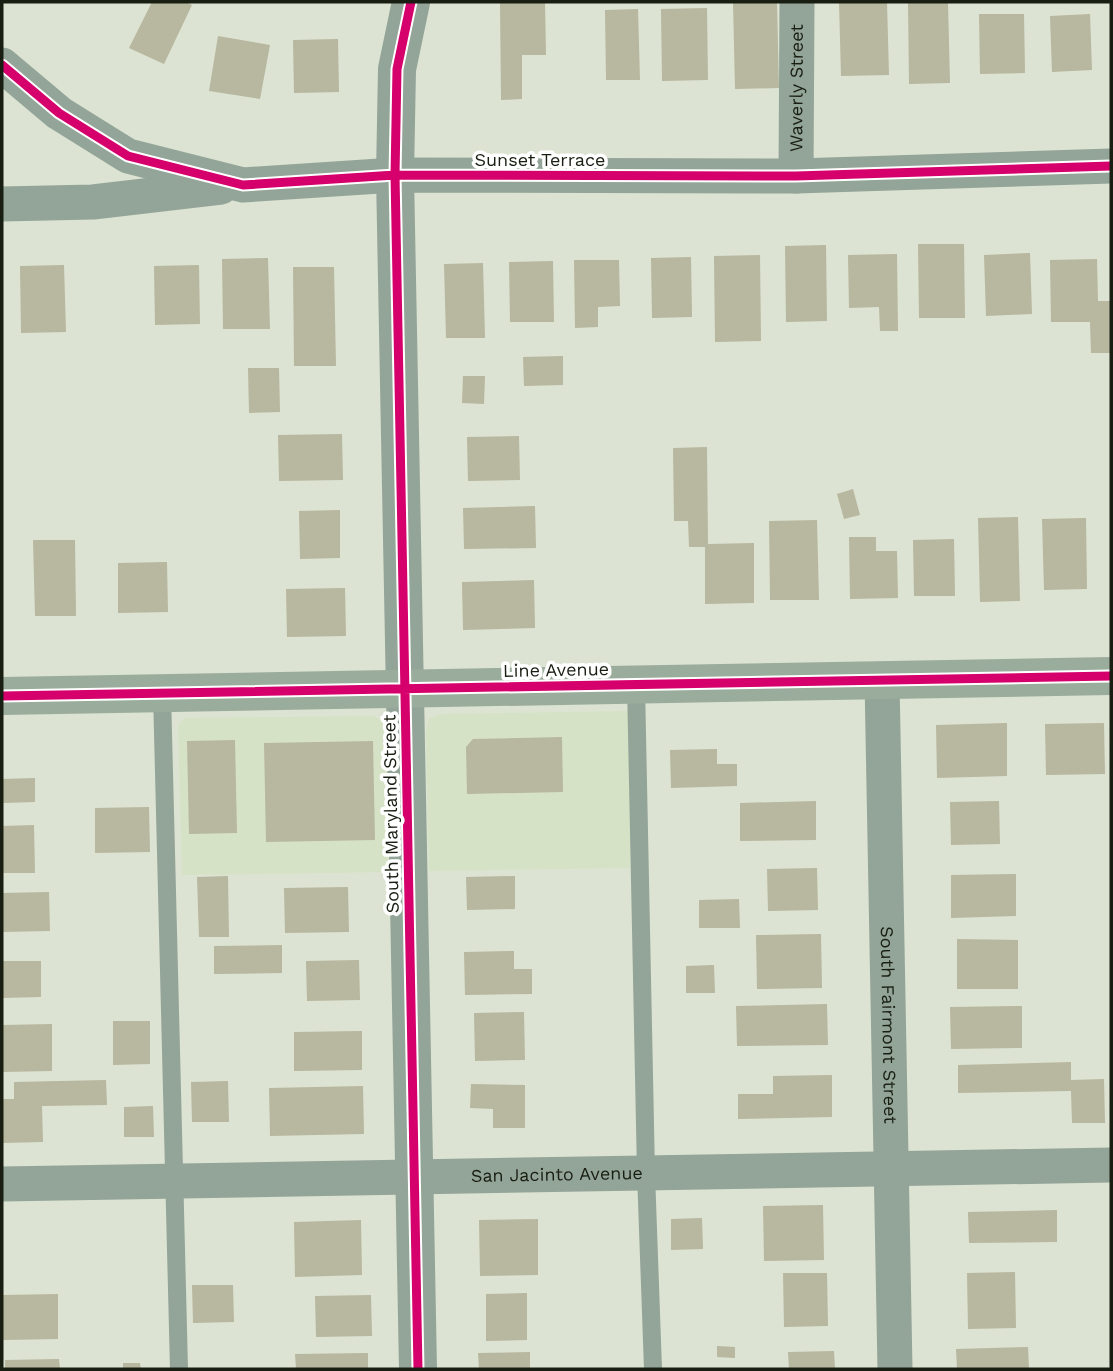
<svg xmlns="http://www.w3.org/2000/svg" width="1113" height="1371" viewBox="0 0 1113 1371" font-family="'Work Sans',sans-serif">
<rect width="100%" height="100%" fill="#dce3d2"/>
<path fill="#d6e2c5" d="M630,711v157l-201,3 -3,-139 3,-13 12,-5z
M374,716l9,5 4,14 2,137 -207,3 -4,-149 6,-8z"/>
<path fill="#b8b79f" d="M152,2h34l6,3 -28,59 -35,-16z
M500,2h45l1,53h-24v44l-21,1z
M733,2h44l2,86 -44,1z
M839,2h48l2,73 -48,1z
M908,2h40l2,81 -41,1z
M707,8l1,72 -46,1 -1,-72z
M638,9l2,71h-34l-1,-70z
M979,14h45l1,59 -45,1z
M1090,14l2,56 -40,2 -2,-56z
M218,36l52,9 -10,54 -51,-8z
M338,39l1,53 -45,1 -1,-53z
M918,244h46l1,74h-46z
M826,245l1,76 -41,1 -1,-76z
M1030,253l2,61 -46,2 -2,-61z
M897,254l1,77h-18l-1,-24 -30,1 -1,-53z
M760,255l1,86 -46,1 -1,-86z
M691,257l1,60 -40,1 -1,-60z
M268,258l2,71h-47l-1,-70z
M1097,259l1,42h13v52h-20l-1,-31h-39l-1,-62z
M574,260h45l1,46 -22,1v20l-23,1z
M553,261l1,61h-44l-1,-60z
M483,263l2,75h-39l-2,-74z
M64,265l2,67 -45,1 -1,-67z
M199,265l1,59 -45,1 -1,-59z
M293,267h41l2,99h-42z
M563,356v29l-39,1 -1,-29z
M248,368h31l1,44 -31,1z
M463,376h22l-1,28 -22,-1z
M342,434l1,46 -64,1 -1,-46z
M519,436l1,44 -52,1 -1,-44z
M707,447l1,97 46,-1v60l-49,1v-57h-16l-1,-26h-14l-1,-73z
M853,489l7,26 -16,4 -7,-25z
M535,506l1,42 -72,1 -1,-41z
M340,510v48l-40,1 -1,-48z
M1018,517l2,84 -40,1 -2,-84z
M1086,518l1,71 -43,1 -2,-71z
M817,520l2,80h-49l-1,-79z
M849,537h27v14h21l1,47 -48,1z
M954,539l1,57h-41l-1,-56z
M33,540h42l1,76h-41z
M167,562l1,50 -50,1v-50z
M534,580l1,48 -72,2 -1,-48z
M345,588l1,48 -59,1 -1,-48z
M1007,723v53l-70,2 -1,-53z
M1104,723l1,51 -59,1 -1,-51z
M562,737l1,55 -96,2 -1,-47 7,-8z
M235,740l2,93 -48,1 -2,-93z
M373,741l2,99 -109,2 -2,-99z
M717,749v15h20v22l-66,2 -1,-38z
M35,778v24l-33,1v-24z
M816,801v39l-76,1v-38z
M999,801l1,43 -49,1 -1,-43z
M149,807l1,45 -55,1v-45z
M34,825l1,48h-33v-47z
M817,868l1,42 -50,1 -1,-42z
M1016,874v42l-65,2v-43z
M228,876l1,61h-30l-2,-60z
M515,876v33l-48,1 -1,-33z
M348,887l1,45 -64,1 -1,-45z
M49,892l1,39 -48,1v-39z
M739,899l1,29h-41v-28z
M821,934l1,54 -65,1 -1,-54z
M957,939l61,1v49h-61z
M282,945v28l-68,1v-28z
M514,951v18h18v25l-67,1 -1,-43z
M359,960l1,40 -53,1 -1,-40z
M2,961h39v36l-39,1z
M714,965l1,28h-29v-27z
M827,1004l1,41 -91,1 -1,-40z
M1022,1006v42l-71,1 -1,-42z
M524,1012l1,48 -50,1 -1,-48z
M113,1021h37v43l-37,1z
M52,1024v47l-50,1v-47z
M362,1031v39l-68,1v-39z
M1071,1062v18l33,-1 1,44h-33l-1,-32 -113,2v-28z
M832,1075v42l-94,2v-25h35v-18z
M106,1080l1,25 -65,1 1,36 -41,1v-44h12v-17z
M228,1081l1,41h-37l-1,-40z
M471,1084l54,1v43h-32v-19l-23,-1z
M363,1086l1,48 -94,2 -1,-48z
M153,1106l1,31h-30v-30z
M823,1205l1,55 -60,1 -1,-55z
M1057,1210v32l-88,1 -1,-31z
M702,1218l1,31 -32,1v-31z
M538,1219v56l-58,1 -1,-56z
M361,1220l1,55 -67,2 -1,-55z
M1015,1272l1,56 -48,1 -1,-56z
M783,1273h44l1,53 -44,1z
M192,1285h41l1,37 -41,1z
M527,1293v47l-41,1v-47z
M58,1294v45l-56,1v-45z
M371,1295l1,41 -56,1 -1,-41z
M717,1346l18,1v11l-18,-1z
M1028,1347l1,22h-72l-1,-20z
M834,1351l1,18h-46l-1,-17z
M530,1352v17h-51l-1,-16z
M368,1353v16h-72l-1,-15z
M59,1359l1,10h-55v-9z
M123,1363h17l1,6h-18z"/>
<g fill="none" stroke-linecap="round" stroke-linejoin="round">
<path stroke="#93a498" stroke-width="18" d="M636,685l10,488 7,196
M162,693l17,676"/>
<g stroke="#93a498" stroke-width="35">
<path d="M2,65l57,48 69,43 115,29 152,-10 401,1 315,-10"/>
<path id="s1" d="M796,176l1,-174"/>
<path d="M2,204l91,-2 128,-15"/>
<path id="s2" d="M882,680l13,689"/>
<path id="s3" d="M2,1184l1109,-19"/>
</g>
<path stroke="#93a498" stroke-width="38" d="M411,2l-14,67 -2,106 23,1194"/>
<path stroke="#9aac9c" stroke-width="38" d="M2,696l1109,-20"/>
<g stroke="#fff" stroke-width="13">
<path id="cycleway" d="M411,2l-14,67 -2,106 23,1194
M2,65l57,48 69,43 115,29 152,-10 401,1 315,-10
M2,696l1109,-20"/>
</g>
<use href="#cycleway" stroke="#d6006c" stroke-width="9"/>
</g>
<g text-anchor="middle" stroke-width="7" stroke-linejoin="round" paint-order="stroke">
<g font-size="18" fill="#191e12" stroke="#fff">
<text dy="6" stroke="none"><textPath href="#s1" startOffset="88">Waverly Street</textPath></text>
<text x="540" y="166">Sunset Terrace</text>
<text transform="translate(556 670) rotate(-1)" y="6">Line Avenue</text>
<text transform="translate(391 814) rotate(-91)" y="6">South Maryland Street</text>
<text dy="6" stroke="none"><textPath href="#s2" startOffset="345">South Fairmont Street</textPath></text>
<text dy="6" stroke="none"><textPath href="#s3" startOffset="555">San Jacinto Avenue</textPath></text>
</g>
</g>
<rect width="1113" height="1371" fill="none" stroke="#191e12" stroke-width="7"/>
</svg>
